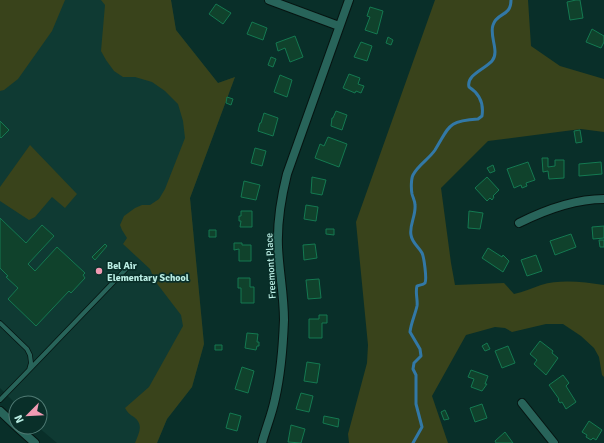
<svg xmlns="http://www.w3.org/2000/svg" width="604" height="443" viewBox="0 0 604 443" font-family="Signika,sans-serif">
<rect width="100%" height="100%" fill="#092f29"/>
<path fill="#0f3a33" d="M0,0h171l5,30 42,53 17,-6 -45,121 14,146 -12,43 -25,32 -10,24h-100l-19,-16h2v-24h-24v1l-16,-16z"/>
<path fill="#39431b" d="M0,0h65l-13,31 -34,48 -14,11 -4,1z
M101,0h70l5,30 42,53 17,-6 -45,121 14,146 -12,43 -25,32 -10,24h-22c4,-10 9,-18 -1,-26 -4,-2 -7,-5 -9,-9l24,-21 34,-61 -2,-11 -26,-34 -5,-12 -27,-25 4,-6 -5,-8 -2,-5 4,-9 11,-8 7,-3h8l9,-6 6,-10 20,-51 -2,-17 -5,-17 -13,-13 -13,-9 -17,-5h-12l-9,-6 -8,-11 -5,-9 4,-46z
M435,0h93l3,46 29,20 44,13v53l-23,-3 -93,12 -47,47 10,75 4,22 49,-2 10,11c9,-2 18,-6 27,-9 20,-6 42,-3 63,0v92l-2,-2 -3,-18 -5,-9 -13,-12 -18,-12h-17l-34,8 -7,-4 -10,-1 -29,8 -34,61 16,47h-99l-1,-9 19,-71 1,-18 -12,-123z
M30,145l47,49 -12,14 -13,-11 -17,20 -6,3 -29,-19v-14z"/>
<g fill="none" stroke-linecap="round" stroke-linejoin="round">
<path stroke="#3278a6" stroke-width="3" d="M413,443l9,-16 -6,-23v-29l-3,-6 1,-6 7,-7 -1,-7 -10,-17c1,-9 5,-17 7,-26 1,-6 -2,-13 0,-20 2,-1 6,-1 8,-3 2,-4 -1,-26 -3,-30 -3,-6 -10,-10 -11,-18 -2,-10 5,-19 4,-30 0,-4 -2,-7 -3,-11 -1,-5 -1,-15 1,-19 5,-10 16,-16 22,-25 15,-24 12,-29 43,-31l4,-3c2,-13 -2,-22 -13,-29 -3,-12 16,-18 23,-26 8,-9 -3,-25 1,-36 4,-13 18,-8 18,-25"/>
</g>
<path fill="#10422c" stroke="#147951" d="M576,0h4l3,18 -13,2 -3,-18z
M216,4l15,9 -8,11 -14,-10z
M370,7l13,4 -6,23 -12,-4 5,-13 -3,-1z
M252,22l15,6 -4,12 -16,-6z
M592,29l12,7v6l-3,6 -15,-6z
M295,36l8,21 -13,5 -5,-14 -7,3 -2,-8z
M388,37l5,3 -2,5 -5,-2z
M361,42l11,4 -5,15 -13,-4z
M271,57l5,2 -3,8 -5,-2z
M349,74l11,4 -2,6 6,2 -3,7 -5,-2 -1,2 -12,-5z
M280,75l12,5 -5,17 -13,-5z
M227,97l6,2 -2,6 -5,-2z
M336,111l11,4 -5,15 -11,-4 1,-8h1z
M264,113l14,5 -5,18 -15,-5 2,-8h1z
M0,121l9,9 -8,8 -1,-1z
M580,130l2,12 -6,1 -2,-12z
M328,137l19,7 -8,23 -24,-9 5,-14 4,2z
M255,148l11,3 -4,15 -11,-3z
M542,158h6v9l7,-1v-6h9v18l-15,1 -1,-8 -5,1z
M528,162l7,18 -9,3 1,3 -5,2 -1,-3 -7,3 -7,-19z
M601,162l1,12 -23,2v-12z
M493,165l2,6 -5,2 -3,-5z
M312,177l14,3 -4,15 -11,-2z
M487,177l12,13 -6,6 1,1 -2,3 -2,-2 -3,3 -12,-13z
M244,181l16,4 -4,15 -15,-3z
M306,205l12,2 -2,14 -12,-2z
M241,211h11v16h-12l1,-6h-2v-5h2z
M469,211l14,2 -3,16 -12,-1z
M0,218l26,25 16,-18 12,11 -26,28 7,7 22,-24 28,26 -2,2 2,3 -14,15 -2,-2 -33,35 -28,-27 10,-11 -12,-11 2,-1 -8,-8z
M604,226v12l-11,1 -1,-12z
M326,229h8v6l-8,-1z
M209,230h7v7h-7z
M571,234l5,13 -21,8 -5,-14z
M599,240h5v7h-4z
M234,243h8v2h9v16h-12v-12l-5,1z
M105,244l2,2 -12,14 -3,-3z
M315,244l2,14 -13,2 -1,-15z
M488,248l14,9 1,-2 6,6 -6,11 -21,-14z
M536,255l6,16 -15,5 -6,-16z
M238,278h12v9h4v16h-13v-15h-3z
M319,279l2,19 -13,1 -2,-19z
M319,315h8v8h-5v15h-13v-19h10z
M247,333l11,1 -1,8h2v4h-2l-1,4 -11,-2z
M540,341l13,10 -1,2 6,5 -12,17 -12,-11 3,-4 -7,-6z
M487,343l3,6 -5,2 -3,-5z
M215,345h7v5h-7z
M508,346l7,17 -13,5 -7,-17z
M307,362l13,2 -3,19 -13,-2z
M242,367l12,4 -6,22 -13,-4z
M471,370l17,6 -3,8h2l-5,7 -11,-4 3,-8 -6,-2z
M563,375l6,8 -3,3 10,16 -10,7 -4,-7 -2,1 -2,-3 1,-1 -10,-14z
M301,393l12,3 -4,16 -13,-3z
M482,404l5,14 -12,4 -5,-14z
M445,410l4,9 -5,1 -3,-8z
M230,413l11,3 -4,15 -11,-3z
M324,416l15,3 -1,8 -15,-4z
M589,421l13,9 -6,10 -3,-2 -2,2 -5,-3 1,-2 -5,-3z
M291,425l14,4 -4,14 -13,-1z
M505,432l8,11h-17l-1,-2z"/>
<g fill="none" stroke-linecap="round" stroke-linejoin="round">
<g stroke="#061411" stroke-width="5.5">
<path id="lane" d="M0,323l27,26 3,6 1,8 -2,7 -29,30
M29,370l98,-102"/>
</g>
<g stroke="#061411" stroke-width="10">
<path id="street" d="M269,0l70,26
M519,223c26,-13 56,-24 85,-24
M522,403l32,40
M0,411l16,15
M17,427l18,16
M262,443c4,-15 10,-29 13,-44 6,-26 8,-53 9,-79 0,-25 -5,-49 -6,-73 -1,-25 3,-49 9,-73l62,-174"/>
</g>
<use href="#lane" stroke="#28645a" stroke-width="4"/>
<use href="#street" stroke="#28645a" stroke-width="8"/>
</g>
<circle fill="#f19ab3" stroke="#092f29" stroke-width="1.5" cx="99" cy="271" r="4"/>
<g text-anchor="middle" stroke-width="3.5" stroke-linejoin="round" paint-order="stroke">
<g font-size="10" font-weight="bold" fill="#bbeee4" stroke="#092f29" text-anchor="start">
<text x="107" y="269">Bel Air<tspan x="107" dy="12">Elementary School</tspan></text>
</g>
<g font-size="10" fill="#bbeee4" stroke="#092f29">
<text transform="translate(270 266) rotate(-93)" y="4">Freemont Place</text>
</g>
</g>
<g transform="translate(28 415) rotate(246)"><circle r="19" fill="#092f29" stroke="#507b74"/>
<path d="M0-3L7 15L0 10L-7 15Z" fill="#f19ab3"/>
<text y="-6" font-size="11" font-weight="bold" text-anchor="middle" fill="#bbeee4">N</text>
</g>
</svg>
